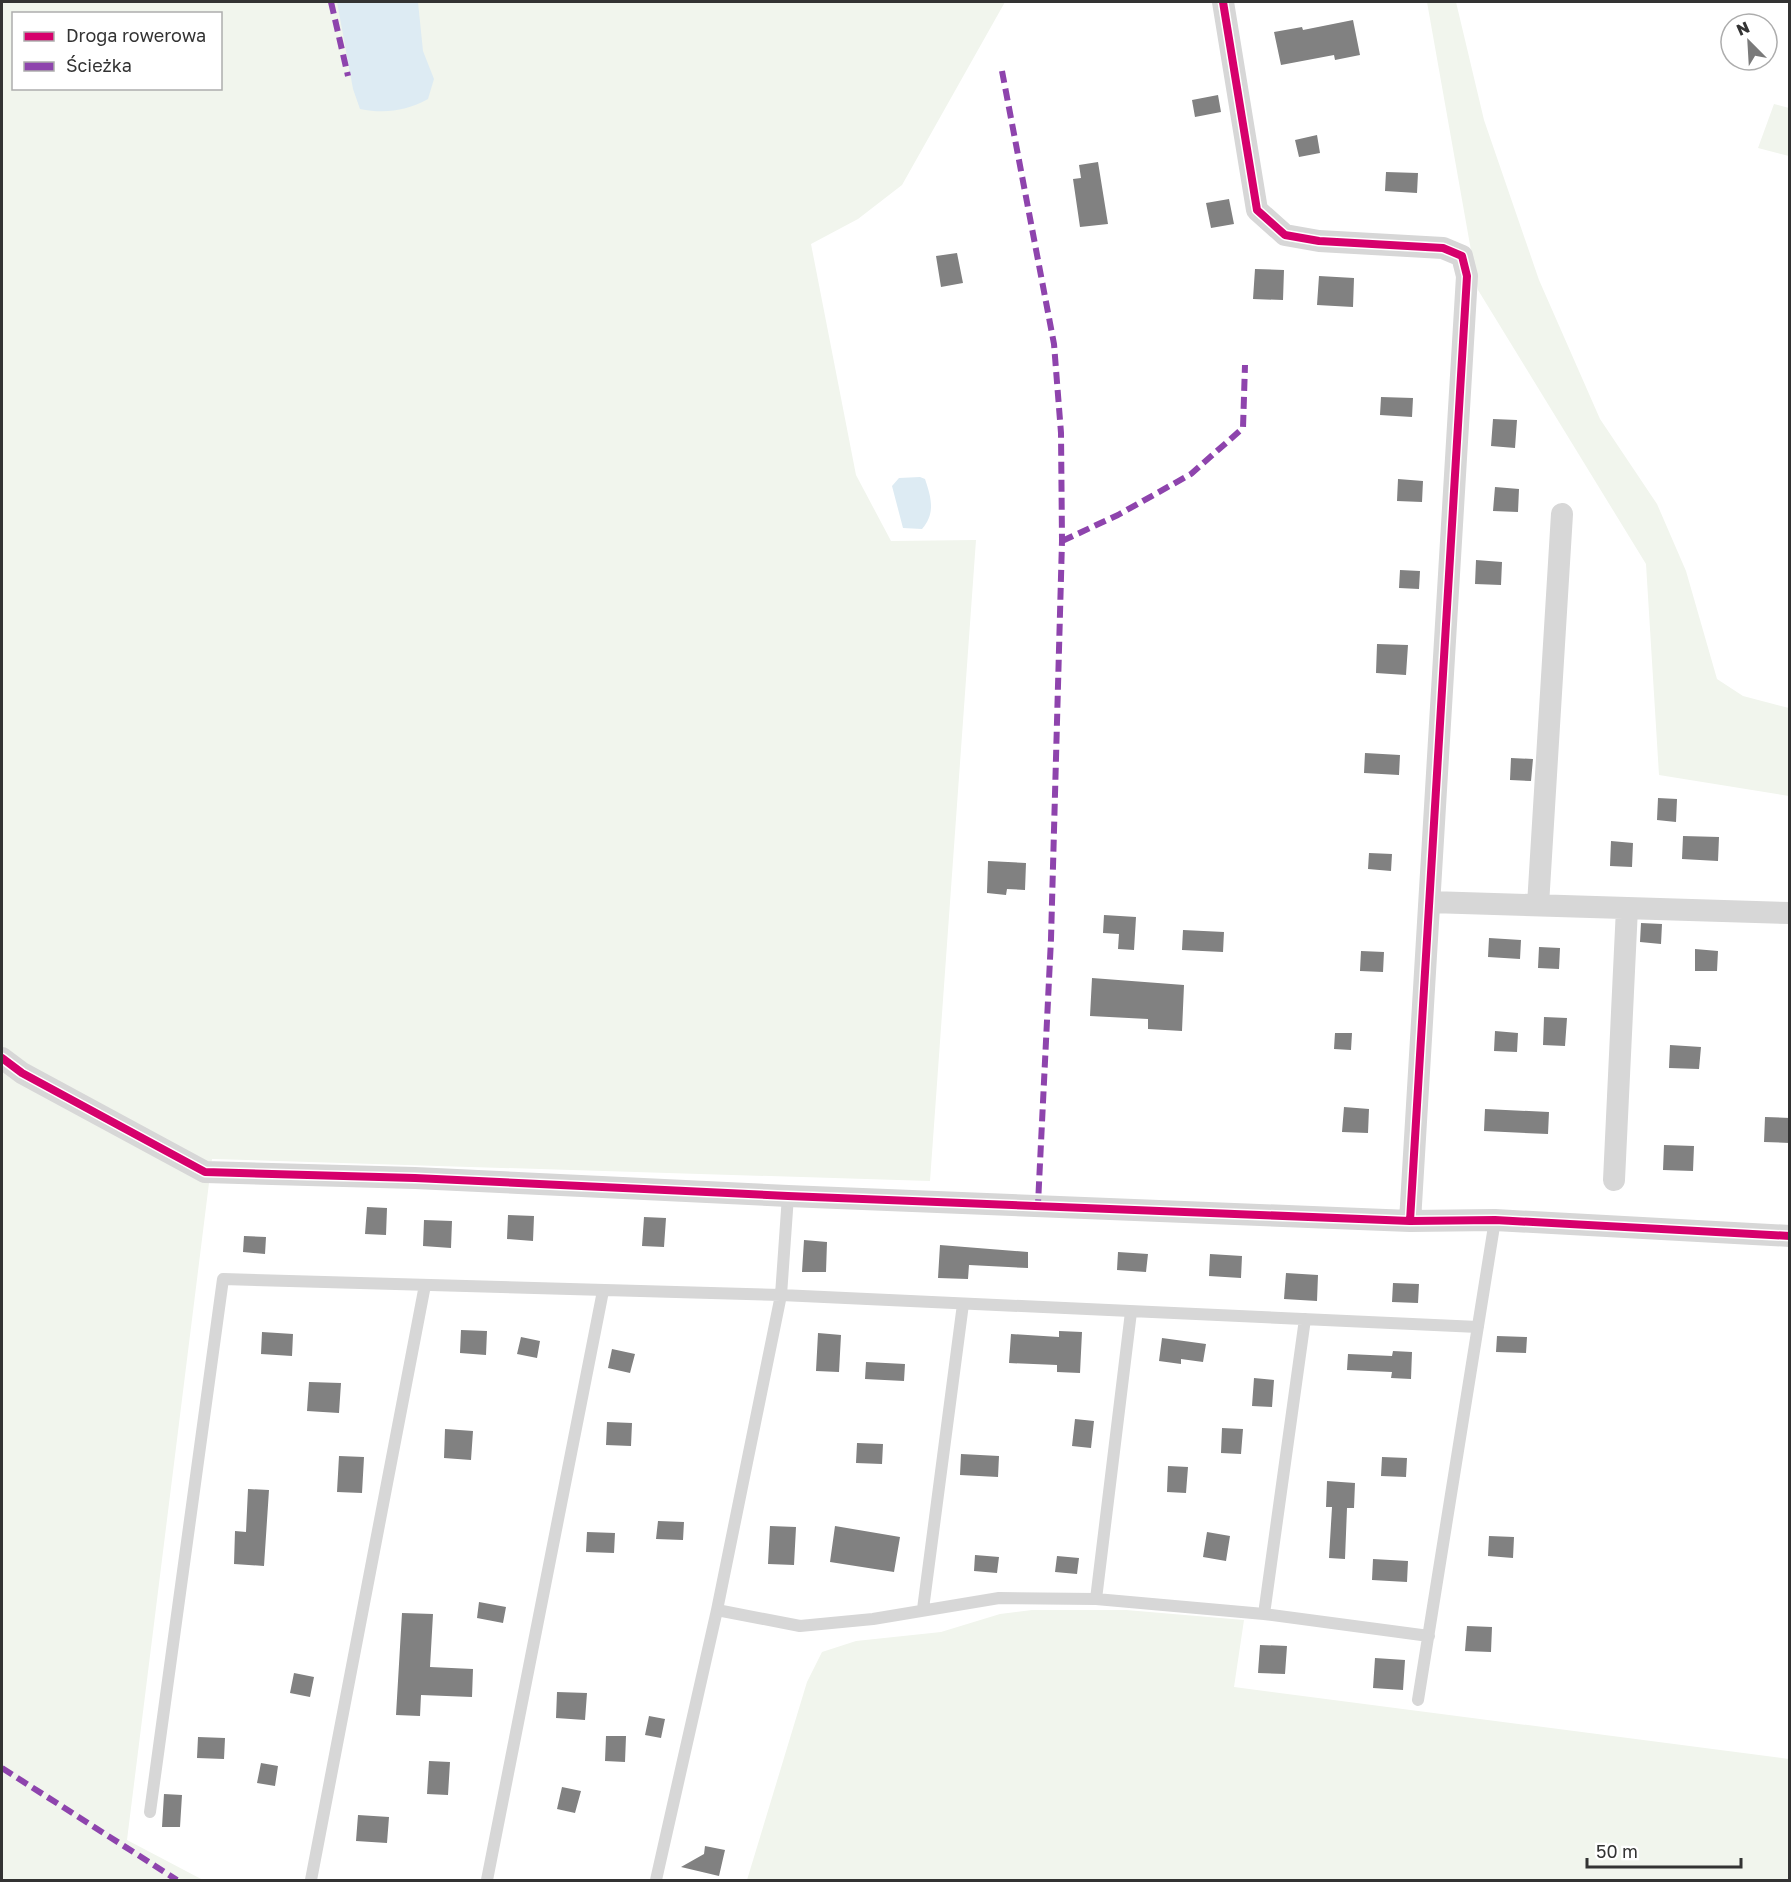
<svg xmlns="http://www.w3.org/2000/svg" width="1791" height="1882" viewBox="0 0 1791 1882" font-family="'Golos Text',sans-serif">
<rect width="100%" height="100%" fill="#fff"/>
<path fill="#f1f5ed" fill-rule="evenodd" d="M2,2h1003l-103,183 -44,34 -47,25 45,231 35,66 85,-1 -46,641 -718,-22 -85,681 76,40h-201zM14,14h206v74h-206z
M1427,2h29l28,118 55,160 61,139 57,85 29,67 31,108 26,17 46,12v88l-130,-21 -13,-211 -168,-274z
M1774,104l15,4v48l-31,-8z
M1032,1610h94l118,10 -10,67 555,72v121h-1042l60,-198 15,-30 34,-11 85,-9 59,-18z"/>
<path fill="#ddebf3" d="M337,2h81l5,49 11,28 -6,20c-22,12 -43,15 -68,10l-7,-20z
M920,477l5,2c6,18 11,34 -3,50l-19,-1 -11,-42 7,-8z"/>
<path fill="#818181" d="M1353,20l7,35 -25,5 -1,-5 -53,10 -7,-33 28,-5 1,3z
M1218,95l3,17 -26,5 -3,-17z
M1317,135l3,18 -21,4 -4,-17z
M1098,162l10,62 -28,3 -7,-48 8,-1 -2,-13z
M1386,172l32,1 -1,20 -32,-2z
M1229,199l5,25 -23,4 -5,-25z
M957,253l6,30 -22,4 -5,-31z
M1255,269l29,1 -1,30 -30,-1z
M1319,276l35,2 -1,29 -36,-2z
M1381,397l32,1 -1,19 -32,-2z
M1493,419l24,1 -2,28 -24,-2z
M1398,479l25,2 -1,21 -25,-1z
M1495,487l24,2 -1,23 -25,-1z
M1476,560l26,2 -1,23 -26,-1z
M1400,570l20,1 -1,18 -20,-1z
M1377,644l31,1 -2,30 -30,-2z
M1365,753l35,2 -1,20 -35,-2z
M1511,758l22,1 -2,22 -21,-1z
M1658,798l19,1 -1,23 -19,-2z
M1683,836l36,1 -1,24 -36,-2z
M1611,841l22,2 -1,24 -22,-1z
M1369,853l23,1 -1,17 -23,-2z
M988,861l38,2 -1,27 -18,-1 -1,6 -19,-2z
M1104,915l32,2 -2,33 -16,-1 1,-15 -16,-1z
M1641,923l21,1 -1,20 -21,-2z
M1183,930l41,2 -1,20 -41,-2z
M1489,938l32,2 -1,19 -32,-2z
M1539,947l21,1 -1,21 -21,-1z
M1695,949l23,2 -1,20h-22z
M1361,951l23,1 -1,20 -23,-1z
M1092,978l92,7 -2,46 -34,-2v-10l-58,-3z
M1544,1017l23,1 -2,28 -22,-1z
M1495,1031l23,2 -1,19 -23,-1z
M1335,1033h17l-1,17 -17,-1z
M1670,1045l31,2 -2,22 -30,-1z
M1344,1107l25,2 -1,24 -26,-1z
M1485,1109l64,3 -1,22 -64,-3z
M1765,1117l25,1v25l-26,-1z
M1664,1145l30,1 -1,25 -30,-1z
M367,1207l20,1 -1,27 -21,-1z
M508,1215l26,1 -1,25 -26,-2z
M644,1217l22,1 -2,29 -22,-1z
M424,1220l28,1 -1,27 -28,-2z
M244,1236l22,1 -1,17 -22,-2z
M804,1240l23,2 -1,30h-24z
M940,1245l88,7v16l-59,-3 -1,14 -30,-1z
M1118,1252l30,2 -2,18 -29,-2z
M1210,1254l32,2 -1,22 -32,-2z
M1286,1273l32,2 -1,26 -33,-2z
M1393,1283l26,1 -1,19 -26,-1z
M461,1330l26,1 -1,24 -26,-2z
M1059,1331l23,1 -2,41 -23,-1v-7l-48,-2 2,-29 48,3z
M262,1332l31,2 -1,22 -31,-2z
M818,1333l23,2 -2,37 -23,-1z
M1497,1336l30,1 -1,16 -30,-1z
M521,1337l19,4 -3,17 -20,-4z
M1162,1338l44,6 -3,18 -22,-3v5l-22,-3z
M612,1349l23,5 -5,19 -22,-5z
M1393,1351l19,1 -1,27 -20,-1 1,-6 -45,-2 1,-16 44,2z
M866,1362l39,2 -1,17 -39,-2z
M1254,1378l20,2 -2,27 -20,-1z
M309,1382l32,1 -2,30 -32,-2z
M1075,1419l19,2 -3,27 -19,-2z
M607,1422l25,1 -1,23 -25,-1z
M1222,1428l21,1 -2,25 -20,-1z
M445,1429l28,2 -2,29 -27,-2z
M857,1443l26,1 -1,20 -26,-1z
M961,1454l38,2 -1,21 -38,-2z
M339,1456l25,1 -2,36 -25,-1z
M1382,1457l25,1 -1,19 -25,-1z
M1168,1466l20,1 -2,26 -19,-1z
M1327,1481l28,2 -1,25h-7l-2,51 -16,-1 3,-51h-6z
M248,1489l21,1 -5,76 -30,-2 1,-33 11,1z
M658,1521l26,1 -1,18 -27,-1z
M770,1526l26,1 -2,38 -26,-1z
M835,1526l65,11 -6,35 -64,-10z
M587,1532l28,1 -1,20 -28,-1z
M1207,1532l23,4 -4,25 -23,-4z
M1489,1536l25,1 -1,21 -25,-2z
M975,1555l24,2 -2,16 -23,-2z
M1057,1556l22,2 -2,16 -22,-2z
M1373,1559l35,2 -1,21 -35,-2z
M479,1602l27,5 -3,16 -26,-5z
M402,1613l31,1 -3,53 43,2 -1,28 -51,-2 -1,21 -24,-1z
M1467,1626l25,1 -1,25 -26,-1z
M1260,1645l27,1 -2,28 -27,-1z
M1375,1658l30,2 -2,30 -30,-2z
M294,1673l20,4 -4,20 -20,-4z
M557,1692l30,1 -2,27 -29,-2z
M649,1716l16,3 -4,19 -16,-3z
M606,1736h20l-1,26 -20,-1z
M198,1737l27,1 -1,21 -27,-1z
M429,1761l21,1 -2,33 -21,-1z
M261,1763l17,3 -3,20 -18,-3z
M562,1787l19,4 -6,22 -18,-4z
M164,1794l18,1 -2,32h-18z
M358,1815l31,2 -2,26 -31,-2z
M705,1846l20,4 -6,26 -38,-9 23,-13z"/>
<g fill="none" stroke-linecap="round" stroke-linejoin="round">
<path stroke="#d7d7d7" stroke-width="12" d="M1305,1319l-41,295 165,22
M1096,1599l35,-287
M923,1609l40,-305
M717,1610l83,16 73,-7 126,-21 97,1 168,15
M1418,1700l77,-480
M150,1812l73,-533 558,16 697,32
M311,1880l114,-595
M487,1880l116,-589
M656,1880l61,-270 64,-315 7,-99"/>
<path stroke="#d7d7d7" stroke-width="22" d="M1223,2l34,208 28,25 34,6 124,7 19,8 5,20 -57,945
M1430,902l360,11
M1538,905l24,-391
M2,1058l20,15 183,99 210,6 373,18 622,25 85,-1 295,16
M1614,1180l13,-272"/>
<path stroke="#8e44ad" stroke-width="6" stroke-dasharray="12 6" stroke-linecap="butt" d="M331,2l17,74
M1002,71l52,273 7,89 1,108 -11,398 -13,265
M1062,541l56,-26 73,-41 52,-46 2,-63
M2,1768l175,112"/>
<g stroke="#fff" stroke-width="11">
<path id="cycleway" d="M1223,2l34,208 28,25 34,6 124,7 19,8 5,20 -57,945
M2,1058l20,15 183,99 210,6 373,18 622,25 85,-1 295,16"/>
</g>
<use href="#cycleway" stroke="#d6006c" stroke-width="8"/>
</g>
<rect width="1791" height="1882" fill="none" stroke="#333333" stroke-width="6"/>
<rect x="12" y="12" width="210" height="78" fill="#ffffff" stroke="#adadad" stroke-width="1.5"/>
<rect x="24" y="32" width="30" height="9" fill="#d6006c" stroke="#adadad" stroke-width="1.5"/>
<text x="66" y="42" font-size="18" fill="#333333">Droga rowerowa</text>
<rect x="24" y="62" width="30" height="9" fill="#8e44ad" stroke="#adadad" stroke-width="1.5"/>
<text x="66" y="72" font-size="18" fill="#333333">Ścieżka</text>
<g transform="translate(1749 42) rotate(336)"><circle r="28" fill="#ffffff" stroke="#adadad" stroke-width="1.5"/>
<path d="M0-4.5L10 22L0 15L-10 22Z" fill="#7a7a7a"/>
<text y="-9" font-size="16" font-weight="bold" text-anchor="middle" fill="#333333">N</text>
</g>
<path d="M1587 1858v9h154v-9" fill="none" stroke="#333333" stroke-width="3"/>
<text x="1596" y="1858" font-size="18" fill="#333333" stroke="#ffffff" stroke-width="4.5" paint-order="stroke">50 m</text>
</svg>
